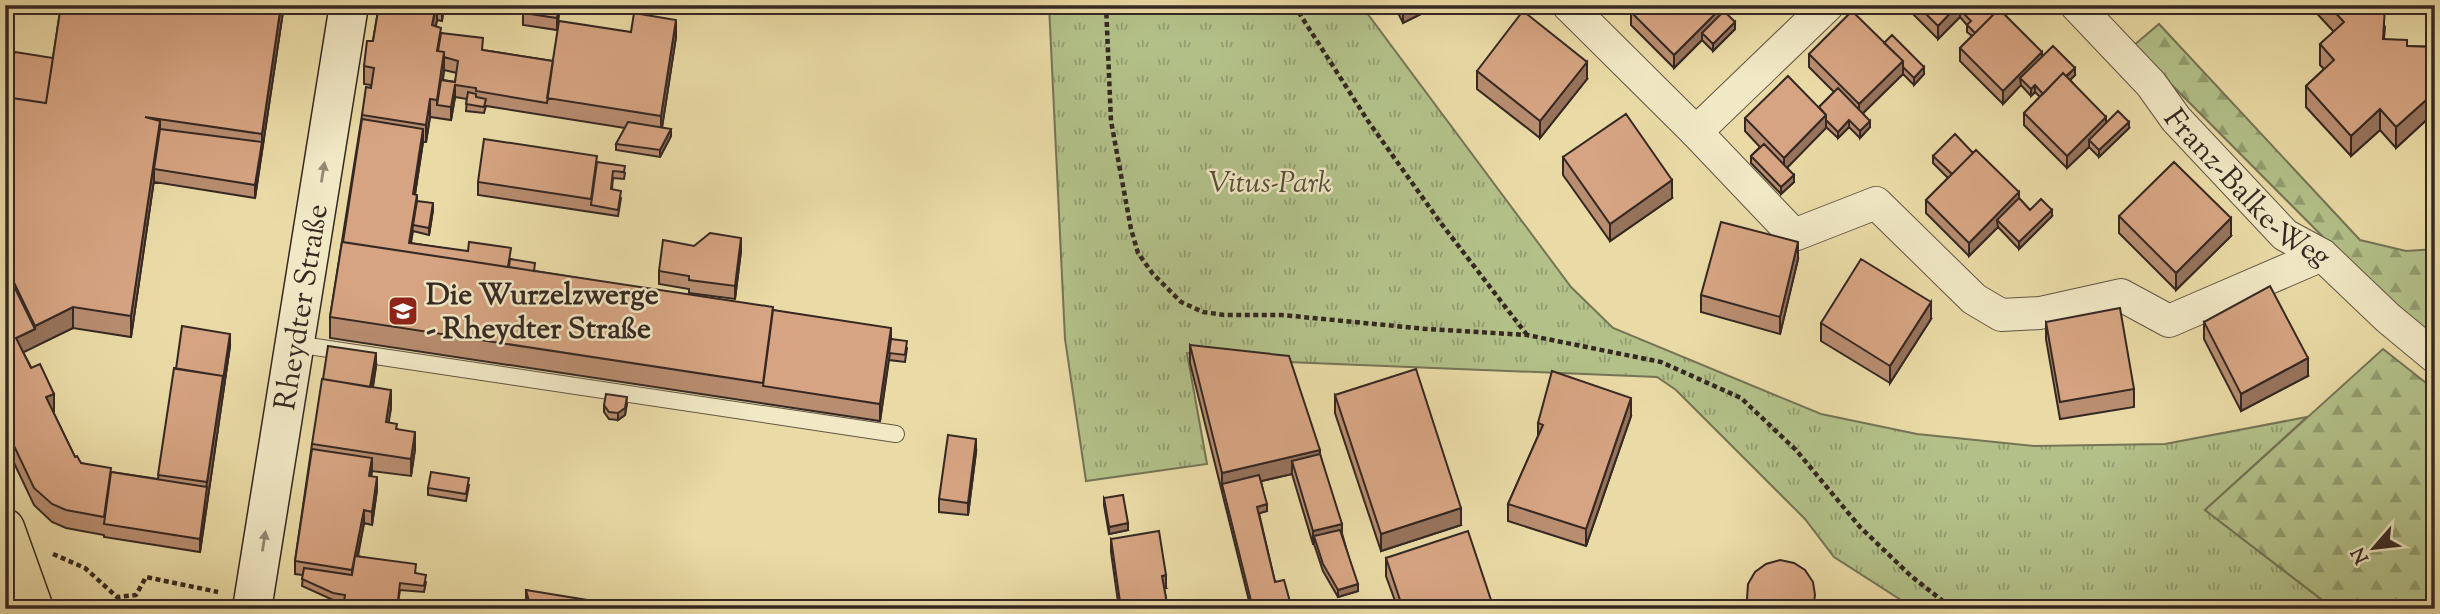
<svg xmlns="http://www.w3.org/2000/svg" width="2440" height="614" viewBox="0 0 2440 614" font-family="'Sorts Mill Goudy',serif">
<defs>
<pattern id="grass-tufts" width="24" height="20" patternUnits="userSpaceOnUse" patternTransform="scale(1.75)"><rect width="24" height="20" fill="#b3c189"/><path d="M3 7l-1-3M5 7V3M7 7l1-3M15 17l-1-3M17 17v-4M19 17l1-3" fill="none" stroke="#929d70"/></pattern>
<pattern id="forest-firs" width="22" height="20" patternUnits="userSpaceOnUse" patternTransform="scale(1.75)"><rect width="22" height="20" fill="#b3c189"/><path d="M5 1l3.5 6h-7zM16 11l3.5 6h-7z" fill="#929d70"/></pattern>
</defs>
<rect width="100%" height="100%" fill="#eadba6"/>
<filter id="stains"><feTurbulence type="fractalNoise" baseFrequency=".00286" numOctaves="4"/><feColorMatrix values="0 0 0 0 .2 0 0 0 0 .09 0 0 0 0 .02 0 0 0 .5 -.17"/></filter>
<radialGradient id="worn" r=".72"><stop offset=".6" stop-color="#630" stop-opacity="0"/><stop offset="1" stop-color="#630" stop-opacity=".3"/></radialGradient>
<path fill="url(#grass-tufts)" stroke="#747456" stroke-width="2" d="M1049,5h312l210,282 42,41 208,86 96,20 117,12 131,-2 142,-27 -102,93 129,99h-419l-81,-52 -29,-38 -129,-129 -19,-13 -370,-15 -100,-9 20,111 -121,17 -21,-142z"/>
<path fill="url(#forest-firs)" stroke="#747456" stroke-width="2" d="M2159,24l201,216 46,11 29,-2v94l-86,-80 -216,-217z
M2383,349l52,41v219h-101l-129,-99z"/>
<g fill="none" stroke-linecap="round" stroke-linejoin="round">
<g stroke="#625544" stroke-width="18">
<path id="service" d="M295,344l601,90"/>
</g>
<g stroke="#625544" stroke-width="34">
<g id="minor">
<path d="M1568,5l128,127 98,103 82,-32 98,96 27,16 39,-2 81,-18 48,26 153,-66"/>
<path id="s1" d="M2076,5l75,79 25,35 109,116 37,20 66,63 47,39"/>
<path d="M1696,132l132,-127"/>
</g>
</g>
<g stroke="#352823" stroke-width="41">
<g id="secondary">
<path id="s2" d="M252,609l97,-604"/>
</g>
</g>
<g stroke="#352823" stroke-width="41">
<path id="primary" d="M5,528l29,81"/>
</g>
<path stroke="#352823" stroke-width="4.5" stroke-dasharray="5 3.5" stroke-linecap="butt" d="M1106,5l5,116 20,108 7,24 15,21 28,28 22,10 21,3h58l144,14 101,6 134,27 80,36 55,52 64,77 51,49 42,33
M1294,5l74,116 72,101 87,113
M53,554l32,14 32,29 19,-2 10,-18 72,15"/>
<use href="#service" stroke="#f1e8c5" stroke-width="16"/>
<use href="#minor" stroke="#f1e8c5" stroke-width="32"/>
<use href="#secondary" stroke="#f1e8c5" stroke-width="38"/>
<use href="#primary" stroke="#eadba6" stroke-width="38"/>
</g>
<path fill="#b88d70" stroke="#352823" stroke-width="2" fill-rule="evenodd" d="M61,5h223l-29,193 -101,-16v-2l-23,157 -58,-9 -50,24 31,59 -1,1 22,45 6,6 30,9 47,7 18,-110 54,-23 -30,206 -96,-15v-2l-38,-7 -14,-6 -18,-17 -29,-61v-371l48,-15z
M379,5h65l-2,16 -5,-1 -1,6 5,7 42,17 70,11 78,-29 45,5 -14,90 9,9 -11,21 -44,-7v-6l9,-16 -139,-22 -2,7 -18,-2 1,-12 -12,-2 -4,23 -21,-3 -4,25h-3l-8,52 2,7 16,9 -4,25 -16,-4 -2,12 100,16 24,12 238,39 118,29 16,9 -2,14 -16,-2v-3l-9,64 -550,-83v-21l32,-202 9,-30 -7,-1v-18l9,-25zM444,70l13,3 -2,9 -12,-2z
M560,5l-3,25 -34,-5v-12z
M597,5h16l-1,3z
M1394,5h45l-36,18z
M1904,5h107v5l-6,5 37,42 33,18 -5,5 36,43 23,5 -30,29 -10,-10 -22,21 -43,-43v-12l16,-16 -5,-5 -4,4 -10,-11 -18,19 -43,-43v-13l12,-12 -5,-4v-7l-7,-8 -22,22z
M2309,5h65l11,22 -1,12 23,7 28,1v65l-39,36 -16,-18 -29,26 -45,-49v-21l18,-17 -4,-4v-21l14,-12z
M1724,11l11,18 -22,22 -11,-11 -28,28 -43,-43v-13z
M1884,43l40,31 -10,11 -11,-11 -40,39 7,14 -10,11 -11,-11 -11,11 -12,-11 -39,40 7,15 -13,12 -30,-31v-7l9,-9 -15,-16v-13l74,-11 15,-15 -25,-25v-13z
M1477,71l110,8 -47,59 -63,-49z
M1933,156l86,42 11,12 22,6 -33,33 -21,-22 -29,29 -43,-43v-13l22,-22 -15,-15z
M1563,157l109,41 -62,43 -47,-66z
M597,162l28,11 -1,6 -11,-1 -1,11 9,9 -3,18 -140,-21v-13z
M2119,216l112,20 -55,54 -57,-57z
M694,246l47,5 -6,48 -46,-6v-4l-30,-5v-13z
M1798,259l-18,75 -79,-22v-17z
M1931,319l-41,64 -69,-42v-18z
M2046,322l88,67v18l-74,12 -14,-80z
M2204,322l104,54 -67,35 -37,-72z
M1190,345l130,109 38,137 -20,6 -15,-26 -9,-27h-1l-21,-70 -31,7 6,30 -8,2 16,69 17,27h-41l-61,-246z
M376,366l-3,21 18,21 -3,14 9,7 18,20 -4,27 -39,-5 -1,6 6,13 -5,35 -8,-2 -6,33 58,17 10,9 -2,10 -24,-2 -3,19h-54l1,-7 -11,-2 -31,-14 1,-11 -8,-1v-13l17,-117z
M1335,395l126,130 -80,26 -46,-138z
M627,404l-2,11 -7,5 -9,-1 -5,-7v-7z
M1631,416l-45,130 -78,-25v-17l30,-68v-13z
M976,452l-8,63 -29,-3v-13z
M469,485l-3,16 -38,-6v-7z
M1104,498l24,32 -19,4 -5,-29z
M1111,539l55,49h-2l4,21h-49l-8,-57z
M1386,558l108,51h-96l-12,-33z
M526,590l63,19h-63z"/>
<path fill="#96735b" stroke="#352823" stroke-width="2" d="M281,5h3l-29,193v-13l7,-43v-8z
M437,5v15l-5,22v-17z
M442,5h2l-2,16z
M559,5h1l-3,25v-12z
M1405,5h34l-36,18v-17z
M1724,5v13l-22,15v7l-28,28v-13z
M1958,5h13l-11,5v7l-22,22v-13z
M2008,5h3v5l-33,33v-7z
M676,20v17l-15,97v-18z
M1735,22v7l-22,22v-7z
M444,52v17l-5,36h-2v-5z
M2042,52v13l-22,13 1,7 -18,19v-13z
M1903,61v13l-44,43v-13z
M1587,62v17l-47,59v-17z
M1924,67v7l-10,11v-7z
M2075,68v7l-29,29v-7z
M455,85v12l-4,23v-13z
M2035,85v7l-4,4v-7z
M2435,92v20l-39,36v-21z
M430,99v18l-4,25v-17z
M2380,109v21l-29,26v-20z
M1826,115v13l-42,43v-13z
M2106,117v13l-17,10v7l-22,21v-12z
M1849,120v7l-11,11v-6z
M160,121v20l-6,28v11l-23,157v-21z
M1870,121v6l-10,11v-7z
M2129,122v6l-30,29v-7z
M423,129v13l-10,65v-13z
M671,129v7l-11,21v-7z
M1794,175v7l-13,12v-7z
M1672,180v18l-62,43v-17z
M2019,192v13l-22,15 1,7 -29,29v-13z
M417,195v13l-4,17 -4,31v-13z
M433,203v7l-4,25v-7z
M2052,210v6l-33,33v-7z
M2231,218v18l-55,54v-17z
M741,238v13l-6,48v-13z
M1798,242v17l-18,75v-17z
M1931,302v17l-41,64v-17z
M73,307v21l-57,28v-18l19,-9v-3z
M891,328v18l-11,75v-17z
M230,334v12l-30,206v-13l7,-57z
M376,353v13l-6,38v-12z
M2308,358v18l-67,35v-17z
M391,390v18l-5,31v-17z
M54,394v17l-8,4v-18z
M627,397l-2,18 -7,5v-7z
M1631,398v18l-45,130v-17z
M415,432v17l-4,27v-17z
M976,439v13l-8,63v-12z
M1320,450v17l-28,-6v13l-69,16 -1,-6v7v-18z
M372,458v12l-3,19v-13z
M377,477v13l-5,35v-13z
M1267,504v7l-10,3v-7z
M1461,508v17l-80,26v-17z
M364,510v13l-12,59v-12z
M1128,523v7l-19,4v-7z
M1342,524v13l-28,-1v8h-1v-13z
M1166,575v13l-4,1v-13z
M1358,584v7l-20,6v-7z"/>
<path fill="#d6a482" stroke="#352823" stroke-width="2" d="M61,5h220l-19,129 -117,-17 15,4 -29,195 -58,-9 -38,19 -30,-62v-167l41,6z
M379,5h57l-4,20 9,3 -4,23 7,1 -7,48 -7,-1 -4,26 -64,-10 4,-28 5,1 3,-20 -10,-2 3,-25h6z
M524,5h35l-2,13 -34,-5z
M1638,5h86l-50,50 -43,-43z
M1917,5h41l-20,21z
M1965,5h43l-7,7 -2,-3 -24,24 -8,-8 4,-4 -11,-11z
M2328,5h46l11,2 -2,32 24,1v6l28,1v45l-39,35 -16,-18 -29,27 -45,-50 28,-26 -14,-16 24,-22z
M1999,9l43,43 -39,39 -43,-43z
M1523,11l64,51 -47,59 -63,-50z
M1724,11l11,11 -22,22 -11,-11z
M1852,11l51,50 -44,43 -50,-50z
M634,13l42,7 -15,96 -114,-18 12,-77 72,11z
M441,33l42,5 -1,12 71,11 -6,42 -71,-12v-3l-21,-3 -4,22 -14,-2 4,-25 14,2 3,-21 -14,-4v-5l-6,-1z
M1892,35l32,32 -10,11 -11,-11v-6l-19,-18z
M2053,46l22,22 -9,8 -3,-3 -20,21 -8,-9 -4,4 -11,-11z
M15,52l38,6 -7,45 -41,-6v-24z
M2063,73l43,44 -39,39 -43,-43z
M1788,76l38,39 -42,43 -39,-40z
M1838,88l32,33 -10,10 -11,-11 -11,12 -12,-12v-5l-7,-8z
M468,92l8,2v3l10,2 -2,8 -18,-3z
M2118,111l11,11 -30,28 -10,-10z
M1626,114l46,66 -62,44 -47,-67z
M362,119l61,10 -10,65 4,1 -8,48 59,8 1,-9 42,6 -3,19 -165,-25z
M628,122l43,7 -11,21 -44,-6z
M160,129l102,13 -7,43 -101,-16z
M1955,134l18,19 -21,21 -19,-18z
M484,139l113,17 -6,43 -113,-17z
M1764,144l30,31 -13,12 -30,-31z
M1976,150l43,42 -50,51 -43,-43z
M597,162l28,4 -1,6 -11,-1 -2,18 10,2 -3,19 -27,-5z
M2174,162l57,56 -55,55 -57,-57z
M2019,198l11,12 11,-11 11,11 -33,32 -22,-22z
M417,201l16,2 -4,25 -16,-3z
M1721,222l77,20 -18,75 -79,-22z
M710,233l31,5 -6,48 -46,-6v-4l-30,-5 4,-31 31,6z
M342,242l431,65 -10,76 -433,-66z
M510,259l25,4 -1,8 -25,-4z
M1861,259l70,43 -41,64 -69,-43z
M5,268l30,61 -19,9 15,30 9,-4 14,30 -8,3 29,60 2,-1 4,7 30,5 -7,49 -38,-7 -14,-6 -18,-16 -29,-61z
M2270,286l38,72 -67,36 -37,-72z
M2120,308l14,81 -74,13 -14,-80z
M773,310l118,18 -11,76 -117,-18z
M182,326l48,8 -7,46v-4l-47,-7z
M891,339l16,2 -2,14 -16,-2z
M1190,345l99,11 31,94 -98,23z
M328,346l48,7 -6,34 -47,-8z
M174,368l49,8 -16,106 -49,-7z
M1416,369l45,139 -80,26 -46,-139z
M1552,371l79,27 -45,131 -78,-25 35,-79 -5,-2z
M322,379l69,11 -5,32 11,2 -1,5 19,3 -4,27 -99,-15z
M606,394l21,3 -2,11 -7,5 -9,-1 -5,-7z
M948,435l28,4 -8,64 -29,-4z
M312,449l60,9 -3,18 8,1 -5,35 -8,-2 -12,60 -57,-9z
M1320,454l22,70 -29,7 -21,-70z
M111,472l96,15 -7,52 -96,-15z
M431,472l38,6 -3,16 -38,-6z
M1259,475l8,29 -10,3 18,75 9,-2 8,29h-25l-1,-4 -13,4 -31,-125z
M1123,495l5,28 -19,4 -5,-29z
M1340,530l18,54 -20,6 -15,-26 -9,-28z
M1159,531l7,44 -4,1 6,33h-47l-10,-70z
M1468,531l26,78h-91l-17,-51z
M355,556l61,8 -1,9 11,2 -2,11 -24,-3 -3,26h-54l2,-14 -12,-2 -31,-14 2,-11 48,7z
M1780,560l14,3 11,7 8,12 2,13 -2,14h-63l-3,-10 1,-15 7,-12 11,-8z
M526,590l61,10 2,9h-58z
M813,604l30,5h-28z"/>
<defs><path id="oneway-solid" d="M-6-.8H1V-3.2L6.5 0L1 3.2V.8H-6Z" transform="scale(1.75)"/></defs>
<g fill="#938874">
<use href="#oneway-solid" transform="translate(323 172) rotate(-81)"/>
<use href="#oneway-solid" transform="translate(264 541) rotate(-81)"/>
</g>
<defs>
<g id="school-square" transform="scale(1.575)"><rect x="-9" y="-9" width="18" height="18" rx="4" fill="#8f2418" stroke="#f1e8c5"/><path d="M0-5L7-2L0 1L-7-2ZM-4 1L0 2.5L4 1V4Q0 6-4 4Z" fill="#fff"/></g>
</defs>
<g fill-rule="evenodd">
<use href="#school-square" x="403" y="311"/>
</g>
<g text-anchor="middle" stroke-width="5" stroke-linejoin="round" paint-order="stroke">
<g font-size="30" font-style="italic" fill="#544e3c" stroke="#f1e8c5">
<text x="1270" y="192">Vitus-Park</text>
</g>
<g font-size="30" fill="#352823" stroke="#f1e8c5">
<text dy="10" stroke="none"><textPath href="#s1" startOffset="252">Franz-Balke-Weg</textPath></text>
<text dy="10" stroke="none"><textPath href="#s2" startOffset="306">Rheydter Straße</textPath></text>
</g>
<g font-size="30" font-weight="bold" fill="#352823" stroke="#f1e8c5" text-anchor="start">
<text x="426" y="304">Die Wurzelzwerge<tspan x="426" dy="34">- Rheydter Straße</tspan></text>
</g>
</g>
<rect width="2440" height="614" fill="none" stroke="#eadba6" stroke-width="28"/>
<rect x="7" y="7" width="2426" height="600" fill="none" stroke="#352823" stroke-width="3.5"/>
<rect x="14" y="14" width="2412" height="586" fill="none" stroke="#352823" stroke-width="2"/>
<g transform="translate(2374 548) rotate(242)" stroke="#f1e8c5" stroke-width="5" paint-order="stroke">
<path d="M0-5L12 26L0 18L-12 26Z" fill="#352823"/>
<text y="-10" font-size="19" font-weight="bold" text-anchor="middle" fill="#352823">N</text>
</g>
<rect width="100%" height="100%" filter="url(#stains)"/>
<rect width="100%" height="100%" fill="url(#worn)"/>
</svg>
